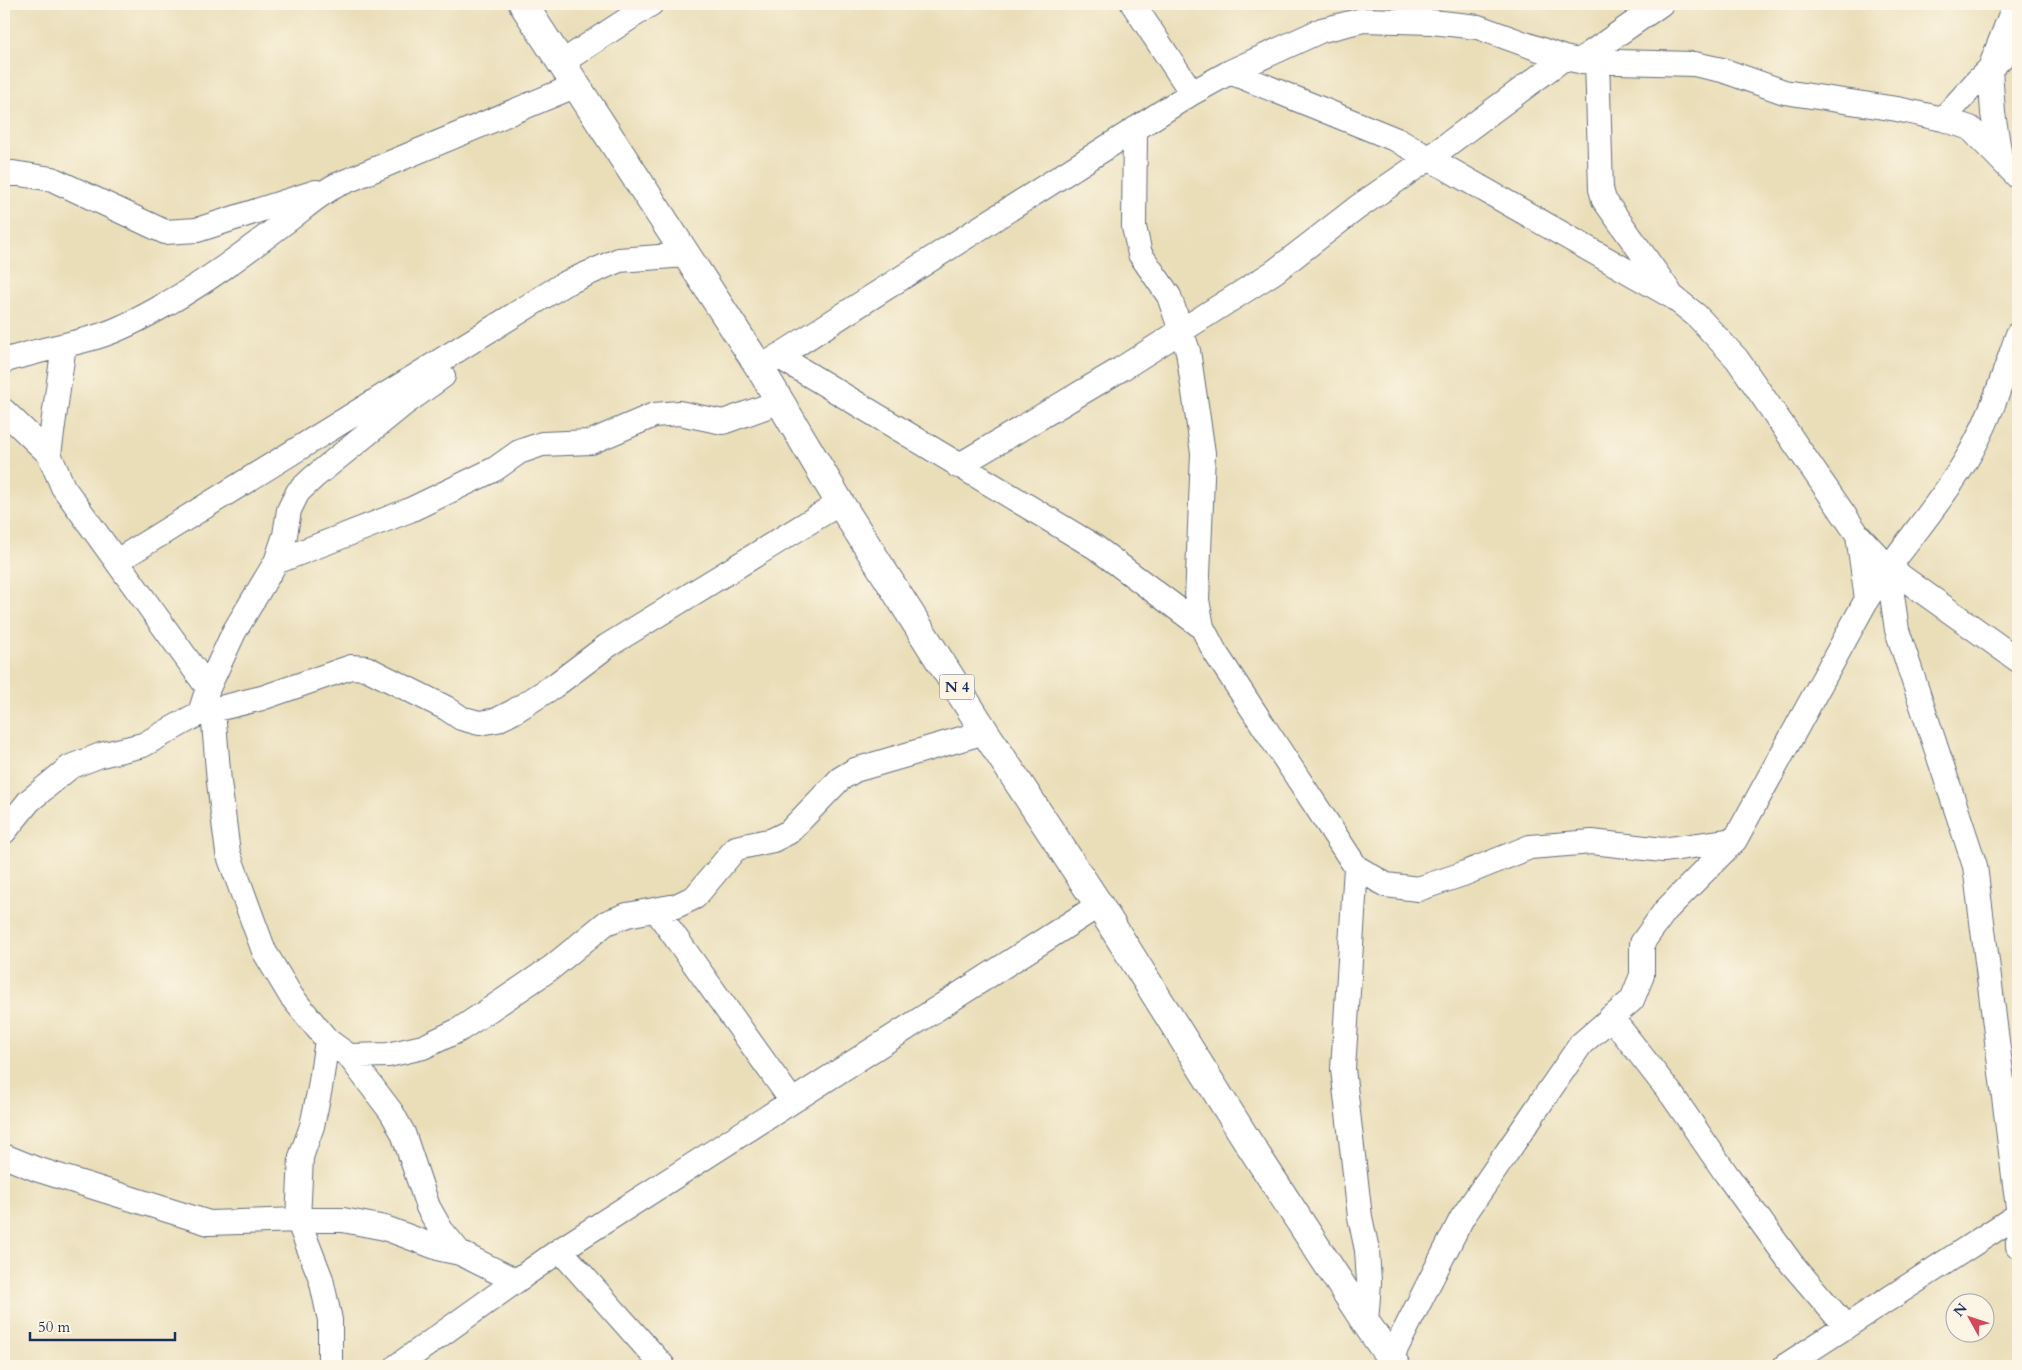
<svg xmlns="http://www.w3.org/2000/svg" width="2022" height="1370" viewBox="0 0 2022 1370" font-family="Cardo,serif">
<rect width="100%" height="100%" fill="#fcf5e5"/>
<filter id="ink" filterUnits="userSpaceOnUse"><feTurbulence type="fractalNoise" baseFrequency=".02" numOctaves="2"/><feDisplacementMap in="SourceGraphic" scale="10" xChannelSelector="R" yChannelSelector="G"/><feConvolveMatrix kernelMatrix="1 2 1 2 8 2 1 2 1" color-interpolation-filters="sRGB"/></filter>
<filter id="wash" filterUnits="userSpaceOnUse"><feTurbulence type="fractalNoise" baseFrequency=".0096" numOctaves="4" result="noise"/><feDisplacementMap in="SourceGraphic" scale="20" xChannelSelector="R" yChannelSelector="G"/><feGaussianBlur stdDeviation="1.12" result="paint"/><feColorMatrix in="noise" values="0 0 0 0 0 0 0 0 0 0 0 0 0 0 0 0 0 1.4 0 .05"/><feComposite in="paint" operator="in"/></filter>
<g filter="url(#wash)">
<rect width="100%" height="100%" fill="#eadeb9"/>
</g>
<g filter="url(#ink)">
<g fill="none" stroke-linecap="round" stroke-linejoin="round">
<g stroke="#636c7e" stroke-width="26">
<path id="street" d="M1133,4l59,89
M1597,60l4,129 3,11 65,91
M1579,61l82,-57
M561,63l90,-59
M1230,72l167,68 276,157 24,19 40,43 121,176 30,32 130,93
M1943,119l34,-38 41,-39
M1135,129l-1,98 6,27 29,42 19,55 15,102 -6,147 5,27 13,25 141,215 30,18 32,4 45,-15 67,-27 62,-5 71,8 72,-10
M2000,157l-7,-44 -3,-45 25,-64
M4,175l9,-2 39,6 113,53 32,-2 119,-38
M64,345l-15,109 14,33 145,201
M778,356l317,191 107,80
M4,361c30,-10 61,-15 92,-24 24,-7 50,-21 72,-34 41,-23 79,-52 116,-80 18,-13 33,-28 53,-38l240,-100
M760,368l432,-275 38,-21 92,-42 41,-10 69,2 46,5 86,31 15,3 115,3 28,6 62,22 113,17 46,10 27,9 48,49
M4,411l45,43
M958,466l163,-97 153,-97 84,-65 71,-49 135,-100
M1858,535l9,64
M117,561l447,-277 55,-24 67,-5
M276,562l134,-52 85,-41 24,-17 23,-8 49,-2 63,-27 25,-2 44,9 56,-20
M1888,567l9,63 78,236 43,342
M213,711l6,71 9,71 36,98 27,45 36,44 22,16 43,57 11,20 25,74 13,23 19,23
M200,713l8,-25 26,-56 42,-70 9,-27 4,-25 9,-18 16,-15 90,-73 39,-28
M4,832l25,-31 41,-34 31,-12 42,-10 57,-32 62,-15 89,-31 15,1 80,40 15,10 18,5 18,-3 16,-8 41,-26 53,-40 233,-143
M1356,867l-13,202 17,148 7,33 2,32 -3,41
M656,910l136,191
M1611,1017l61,78 55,80 64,88 55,64
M327,1040l-7,48 -8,38 -11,31 -3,63 23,59 9,41v46
M349,1056l39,-1 35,-8 36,-17 30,-20 62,-42 55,-45 21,-8 49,-9 19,-9 41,-49 37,-8 16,-8 51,-53 15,-9 130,-38
M4,1156l32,13 173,54 89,-3h45l42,8 56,21 19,4 56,28 44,-31 539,-345
M2018,1242v4
M560,1250l103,116
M1391,1358l71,-140 119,-174 51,-44 10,-25v-32l23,-32 70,-71 132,-241c30,-47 69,-89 98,-137 24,-39 38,-85 53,-128
M397,1366l119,-85
M1785,1366l233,-151"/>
</g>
<g stroke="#636c7e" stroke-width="30">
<path id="primary" d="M523,4l237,364 80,135 145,229 114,173 149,237 118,181 30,43"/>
</g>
<use href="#street" stroke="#fff" stroke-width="24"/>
<use href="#primary" stroke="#fff" stroke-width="28"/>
</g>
</g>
<g text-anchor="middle" stroke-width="4.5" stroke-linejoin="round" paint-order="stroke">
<rect fill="#fcf5e5" stroke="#5e6a86" stroke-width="1" x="939.5" y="674.5" width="35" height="25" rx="4"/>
<g font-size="15" font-weight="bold" fill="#1b2f5e">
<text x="957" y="692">N 4</text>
</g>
</g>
<rect width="2022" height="1370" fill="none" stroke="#fcf5e5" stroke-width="20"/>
<g transform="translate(1970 1318) rotate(310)"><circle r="24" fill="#fcf5e5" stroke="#a2a6af"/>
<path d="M0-4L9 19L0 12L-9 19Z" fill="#d1495b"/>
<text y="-8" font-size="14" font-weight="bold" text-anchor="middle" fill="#1b2f5e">N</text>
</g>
<path d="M30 1332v8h145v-8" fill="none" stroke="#1b2f5e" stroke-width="2.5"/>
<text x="38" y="1332" font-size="15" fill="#1b2f5e" stroke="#fcf5e5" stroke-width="4" paint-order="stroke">50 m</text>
</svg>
